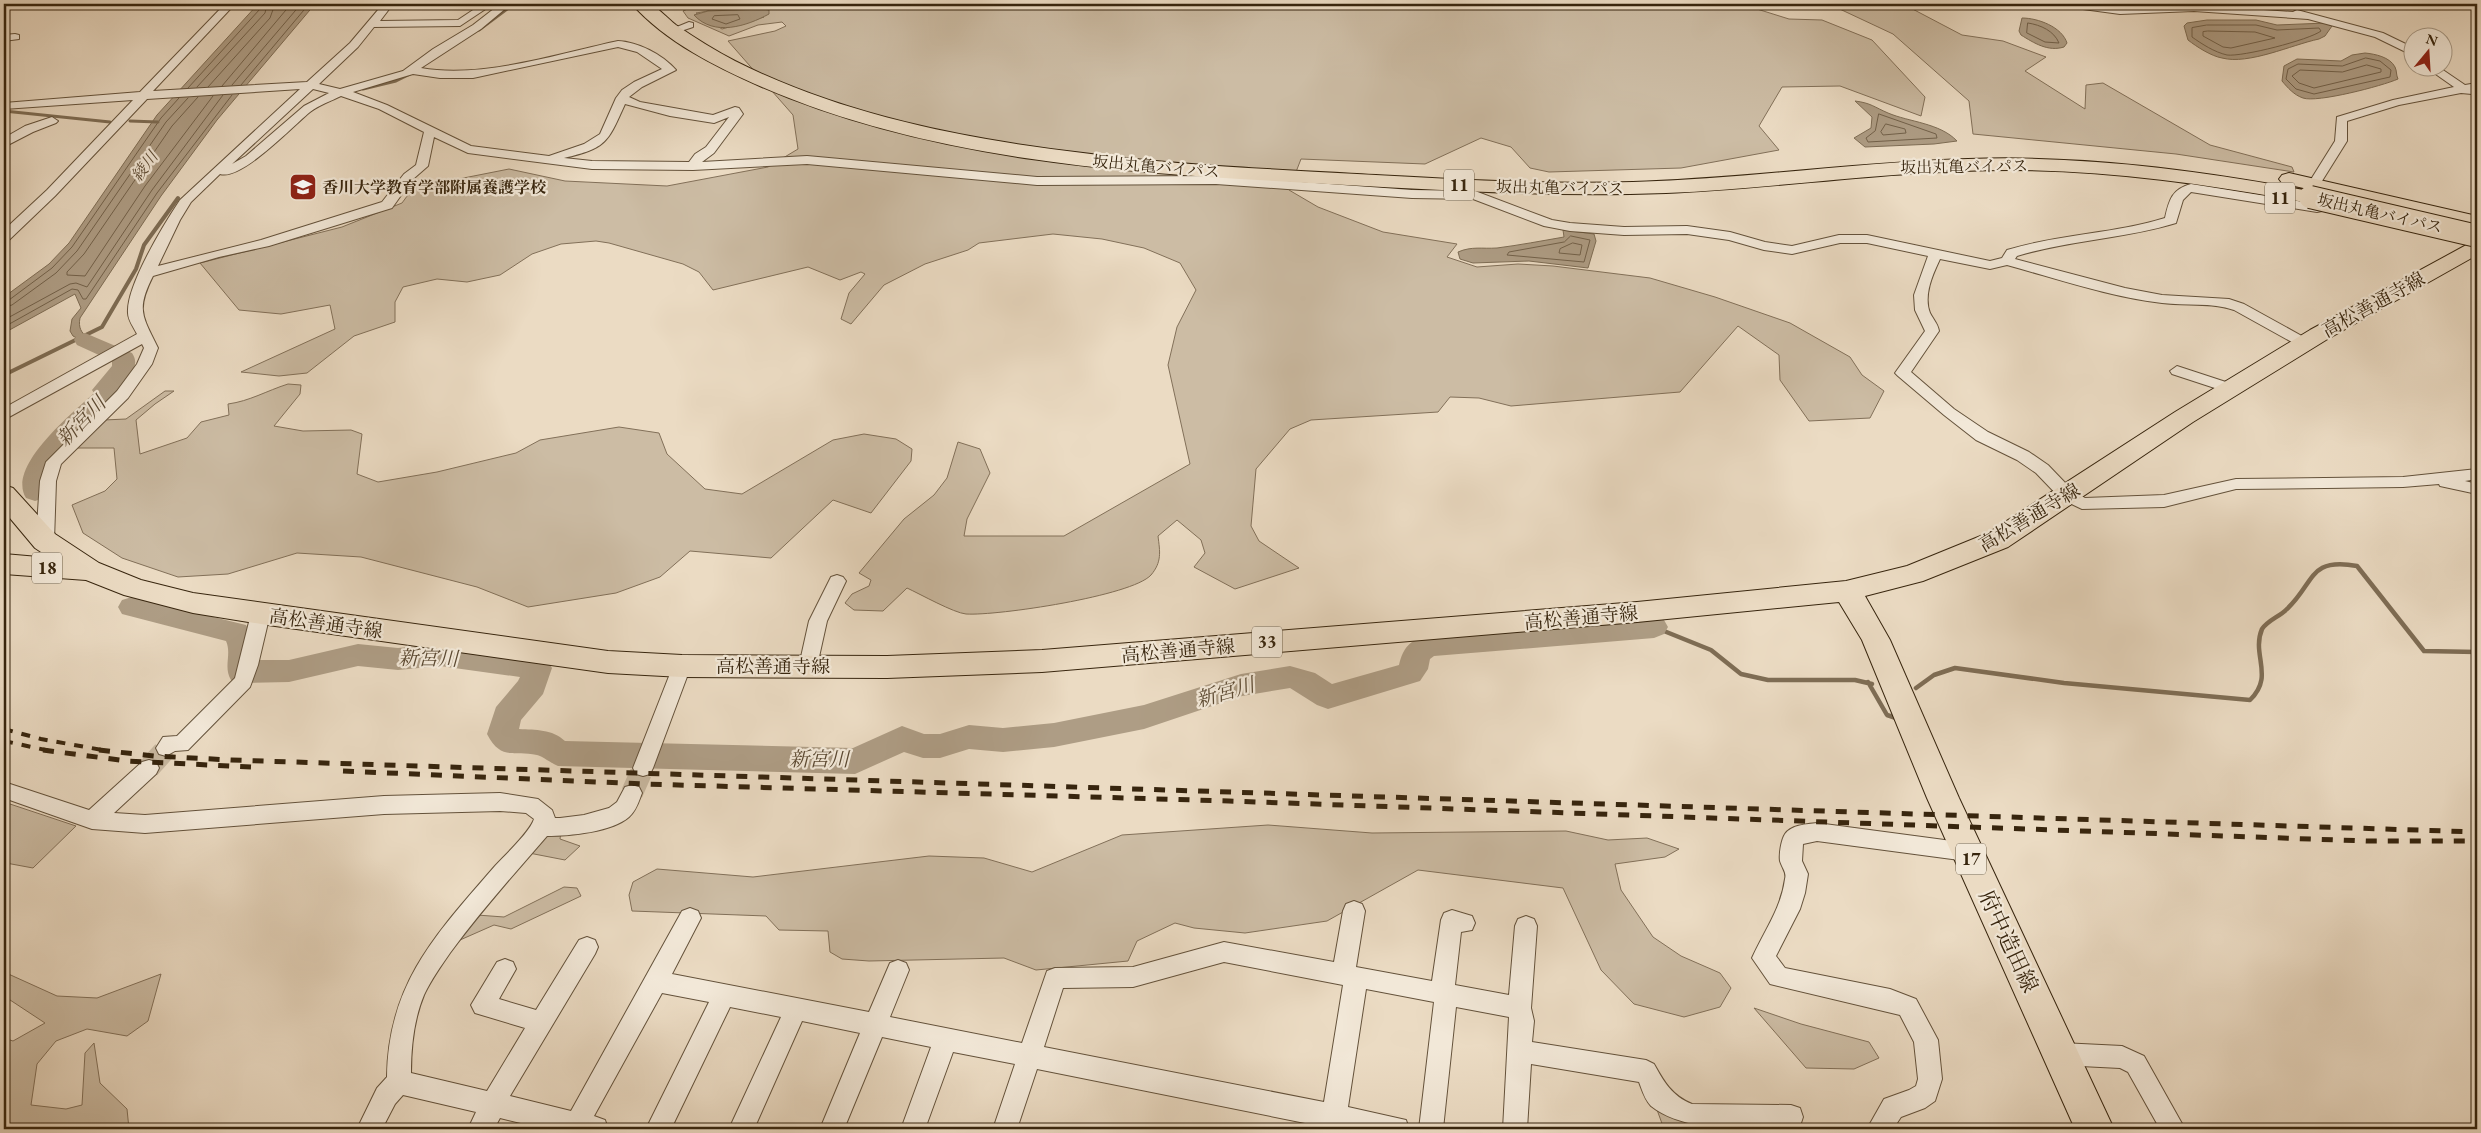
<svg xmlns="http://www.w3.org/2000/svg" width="2481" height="1133" viewBox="0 0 2481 1133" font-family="'EB Garamond','Noto Serif JP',serif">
<rect width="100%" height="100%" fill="#ebdbc3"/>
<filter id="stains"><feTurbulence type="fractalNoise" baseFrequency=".004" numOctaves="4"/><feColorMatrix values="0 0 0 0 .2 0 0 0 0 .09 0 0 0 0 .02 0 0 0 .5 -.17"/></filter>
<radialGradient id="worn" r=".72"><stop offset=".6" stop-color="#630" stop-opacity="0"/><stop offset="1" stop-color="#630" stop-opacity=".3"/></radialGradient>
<path fill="#ccbca4" stroke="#827059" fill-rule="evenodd" d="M744,4h997l48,15 33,1 50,20 53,57 -4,19 -81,-30 -58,1 -23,39 20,24 -98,18 -132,4 -19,-4 -19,-21 -30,-9 -56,26 -124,-5 -12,31 29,17 65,25 74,12 -10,13 30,10 41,-3 35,2 97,12 65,19 75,26 60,34 12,18 22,16 -14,27 -61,3 -29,-41 -1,-25 -41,-29 -58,66 -169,14 -32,-8 -29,-1 -12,15 -127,8 -21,9 -34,40 -5,57 8,15 40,27 -64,21 -41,-22 11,-14 -4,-13 -24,-20 -19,16c2,16 4,26 -7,39 -19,21 -154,41 -185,39 -12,-1 -46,-20 -59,-26l-24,23 -29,-1 -9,-7 7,-9 17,-8 2,-6 -12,-7 45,-54 30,-24 13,-17 11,-36 22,7 10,24 -23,46 -3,17h100l126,-72 -22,-99 9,-38 19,-37 -16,-27 -36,-15 -42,-9 -49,-5 -74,9 -11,7 -43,14 -41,21 -33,39 -10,-5 8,-26 16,-19 -4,-2 -21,8 -32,-13 -95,23 -14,-18 -16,-8 -74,-21 -13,-2 -35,3 -29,10 -32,21 -33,7 -30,-3 -34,8 -8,15v20l-41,14 -47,37 -28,3 -38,-4 94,-43 -5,-24 -49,9 -42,-4 -39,-47 142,-36 60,-24 11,-15 96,-19 56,12 102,5 101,-19 30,-18 -5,-34 -65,-74 47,-10 11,-5 -4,-4 -24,3 -29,11 -41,-18 -5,-7 7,-3zM708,11l56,6 -42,12 -26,-16z
M1829,4h74l59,31 41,6 43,16 -21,14 60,38 1,-24 17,-2 107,62 82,22 2,5 -118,-18 -203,-20 -4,-33 -76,-67z
M288,384l13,1 -1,9 -26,32 29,5 48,-1 11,4 -5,40 21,8 59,-10 79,-19 24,-13 79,-13 40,6 8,21 38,35 37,5 91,-54 31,-6 32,5 16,10 -1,12 -40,52 -38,-13 -62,58 -81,-7 -30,26 -44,16 -88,14 -51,-20 -116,-30 -64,-4 -69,21 -50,3 -56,-19 -39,-25 -11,-28 33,-14 12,-12 -3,-31h-38l28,-28 22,-1 39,-28h9l-19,13 -19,16 4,34 47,-16 14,-16 28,-7 -1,-11c22,-3 38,-13 60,-20z
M4,802l72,24 -43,42 -27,-5 -2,2z
M1268,825l104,8 194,-2 42,9 39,-2 32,11 -14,8 -50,7 6,26 32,47 28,19 39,17 11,15 -11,19 -36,10 -50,-13 -33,-34 -38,-82 -145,-18 -91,51 -82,12 -51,-5 -19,-5 -38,18 -9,20 -92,9 -32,-12 -135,3 -27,-2 -12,-7 -2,-21 -49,-1 -13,-14 -134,-5 -3,-16 4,-13 24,-13 96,8 176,-21 55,2 48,14 90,-37z
M561,831l-1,8 20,7 -15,14 -36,-7 14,-17z
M564,887l13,1 4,8 -70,33 -17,-4 -34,15 17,-25 27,2z
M4,972l53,24 40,2 64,-24 -13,47 -21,15 -40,-7 -31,12 -19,23 -6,41 35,4 16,-4 3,-52 9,-10 6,40 27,26 2,20h-125v-91l9,3 32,-18 -41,-27z
M1754,1008l47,16 68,18 10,16 -25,11 -48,-1z
M1656,1107l16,10 18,7 96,1 15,4h22h-159z"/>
<path fill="#ae9d85" stroke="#7e6d55" d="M258,4h57l-98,116 -56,76 -81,122c-4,19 14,22 28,31l-5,3 -30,-16 -3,-5 2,-12 9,-11 -6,-14 -71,39v-36l45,-33 20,-21 88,-128z
M763,9l6,1v4c-22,12 -55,23 -75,1l14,-4z
M2022,18c16,0 40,9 45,25l-3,4c-16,5 -30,-4 -43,-12l-2,-4z
M2207,20h49l21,5 49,-2 6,3 -7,10 -6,3c-28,6 -70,26 -97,19 -11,-2 -25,-11 -34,-18l-4,-14 3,-3z
M2365,53c10,1 25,4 30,14 2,4 1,8 3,12 -16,7 -81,24 -95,19 -9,-3 -15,-10 -21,-17l2,-15 13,-7 44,2 11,-6z
M1855,101c16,2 19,6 33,12 21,9 52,10 69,28l-23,3 -69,3 -11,-9 17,-10 1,-11z
M1563,230l31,4 2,7 -8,27 -59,-7 -56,2 -13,-4 -2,-7c14,-6 24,-3 39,-4 23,-3 44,-7 67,-11z"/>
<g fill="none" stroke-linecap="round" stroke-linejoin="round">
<path stroke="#72614a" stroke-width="1" d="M738,15l2,4 -14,5 -14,-5 2,-3z
M2028,23c13,2 26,8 31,20l-14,-1 -18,-9z
M2207,25h49l21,5 42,-2 2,3c-12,9 -79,26 -94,24 -13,-3 -25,-11 -35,-18v-9z
M2208,31l47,1 20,6 -44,10 -8,-1 -20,-11v-4z
M2366,58l14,3 11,9 -1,7 -76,17 -18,-5 -10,-10 2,-10 10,-5 44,2z
M2367,65l14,4v3l-67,16 -15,-5 -7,-7 8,-6 42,2z
M232,85l69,-81
M241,85l68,-81
M222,86l69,-82
M197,87l68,-74 2,-9
M208,87l62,-69 5,-14
M188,88l72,-79 1,-5
M198,97l-26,29 -88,128 -17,18v3l18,1 60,-90 68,-90
M1879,114l57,20 1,4 -69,4 -2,-4 9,-7z
M1886,124l19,5 1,4 -23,2 -2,-3z
M1571,236l19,4 -6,22 -77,-7 2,-3 55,-10z
M1573,243l9,2 -2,10 -21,-2 1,-4z
M4,301l5,-1 43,-32 20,-21 89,-129 18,-20
M4,307l8,-2 44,-32 21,-22 89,-129 22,-24
M4,320l66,-36 6,-1 11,4 65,-97 71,-95
M4,327l68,-38 6,1 5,9h3l71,-106 75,-98"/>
<path stroke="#7e6d55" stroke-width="3" d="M479,30l35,-26
M363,89l33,-8 18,-9
M4,111l106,11
M130,121l28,1"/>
<path stroke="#7e6d55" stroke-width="4" d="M4,375l98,-48 34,-58 8,-24 34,-47"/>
<path stroke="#7e6d55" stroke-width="4.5" d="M1654,627l57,23 30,24 27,6h87l17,4
M1868,682l19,33 9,3
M1916,688l18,-13 21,-7 109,15 186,17c25,-24 1,-45 12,-71 6,-9 17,-12 25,-20 28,-26 21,-52 70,-43l67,85 53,1"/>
<path fill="#ae9d85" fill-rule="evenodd" d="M85,333l47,20c9,13 -3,23 -12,33l3,4 -4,5c-21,21 -47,41 -63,66 -7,12 -5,26 -12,37l-9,3 -9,-3c-20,-32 48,-86 68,-105l-2,-3 20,-24v-5l-35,-16 -3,-5 3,-5z
M132,597l114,28 12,22 -1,13h32l69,-16 40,4 42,-4 107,16 5,8 -9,26 -22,26 -2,9c17,1 33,0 46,12l288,7 49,-22 22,8h16l29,-9 34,3 51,-5 90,-18 97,-31 49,-8 25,7 17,11 67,-19c4,-17 11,-25 28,-30l227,-19 10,4 4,7 -4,7 -10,4 -220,18 -4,3 -2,10 -8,12 -92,28 -11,-4 -27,-17 -48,8 -98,33 -90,18 -51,5 -34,-3 -29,9h-17l-19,-6 -49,22 -297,-8c-7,-3 -16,-10 -21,-11 -24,-5 -36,6 -50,-21l9,-27 22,-26 2,-4 -80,-11 -42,4 -40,-4 -69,16 -48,1 -10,-3c-8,-13 1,-26 -5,-39l-104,-27 -4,-7 4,-7z"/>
<path stroke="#c7b79f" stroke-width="18" stroke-dasharray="18 9" stroke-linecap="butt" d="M164,751l2,-3"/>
<path stroke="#c7b79f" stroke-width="22" stroke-dasharray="22 11" stroke-linecap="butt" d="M149,768l16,-18
M632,793l11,-25"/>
<g stroke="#64523b" stroke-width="2">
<path id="minor" d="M225,4h10l-82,87 154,-9 43,-39 33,-39h10l-13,17 78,-1 24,-16h11l-33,22 -86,1 -16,20 -39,37 21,5 63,-18 30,-22 40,-24 27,-21h11l-30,25 -60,39c61,11 136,-14 197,-27 20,1 44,13 58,29l-34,17 -13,10 11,5 73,13 22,-8 4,1 4,6 -29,39 -12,9 105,-6 230,21 179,-1 196,14 63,1 77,29 18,3 54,4 63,-1 43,6 35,10 27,4 47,-11h28l123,26 12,-3 5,-8c52,-16 107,-16 158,-32 4,-18 7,-29 26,-34l119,19v-22l25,-40 2,-24 56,-17 61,-13 -27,-19h13l25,17 12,-2v6l-4,1 -1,4 -11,-1 -62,12 -52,16v20l-25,40 1,27 -1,3 -5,1 -126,-20 -8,8 -7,23c-52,16 -107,17 -159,33l-2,3 110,29 37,7 67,4 15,5 65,36 2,3 -2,3h-10l-65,-36c-23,-8 -48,-4 -72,-7 -52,-6 -104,-24 -155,-38l-17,4 -50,-10c-7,15 -17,36 -10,54 3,6 8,11 9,18l-28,41 43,37 34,23 41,20 19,13 25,26 12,7 79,-3 72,-16 167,-2 74,-8v10l-12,2 12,3v10l-37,-8 -1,-2 -36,3 -167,2 -72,18 -82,2 -21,-10 -25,-26 -19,-13 -41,-20 -32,-25 -46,-39 -3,-3 30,-42 -10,-21 -1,-15 14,-39 -61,-13h-27l-48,11 -28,-4 -35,-10 -42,-6 -63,1 -54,-4 -26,-5 -71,-27 -61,-1 -196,-14 -179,1 -230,-21 -114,6 -101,-1 -124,-16 -34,-16 -6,29 -16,14 -20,28 -123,38 -50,11 -66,19c-17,34 -11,39 5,72l-6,16 -24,34 -67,66 -5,17 -2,60 -3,4 -6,2 -6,-2 -3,-4 4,-60 6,-19 71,-71 20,-27 7,-16 -2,-4 -133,73 -5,2v-11l133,-74c-3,-6 -9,-14 -9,-21 -2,-27 36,-89 52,-113l120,-111 -153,10 -92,97 -46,44 -5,1v-11l43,-40 86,-90 -129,9v-6l136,-11zM618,47l19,5 25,17 -28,13 -12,8 -6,8 -16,36 -16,10 -35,12 -78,-10 -84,-41 -34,-13 60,-18 27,4h33zM313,89l16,4 -25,13 -58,50 -14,8zM341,96l38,13 45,23 -8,33 -12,9 -22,28 -121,38 -103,26 22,-46 11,-18 29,-28c21,7 73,-48 90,-62 9,-7 21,-11 31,-16zM625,104l45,12 44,7 15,-6 -23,30 -11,7 -6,8 -97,-1 -28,-3c43,-10 44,-16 61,-54z
M2063,4h26l31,4 74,-3 99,7 4,-2 86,23 31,15v8l-39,-19 -67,-18 -114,-8 -74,3 -52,-7z
M689,22l4,1v4l-21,7 -5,-3z
M15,34l4,1v4l-15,2v-6z
M52,117l6,4 -2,2 -23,9 -29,15v-9l21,-12z
M2177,366l58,19 3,3 -8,5 -58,-19 -2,-3z
M837,575l6,2 3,4 -19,40 -10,45 -2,5 -7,2 -7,-2 -2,-5 10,-45 22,-44z
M261,607l6,2 3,5 -12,51 -8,22 -62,63 -13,1 -9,5 -7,-2 -3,-6 7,-11 14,-1 58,-58 14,-56 6,-13z
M682,659l7,2 2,5 -38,102 -3,6 -7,2 -7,-2 -3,-6 40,-102 2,-5z
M149,760l7,2 3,6 -3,6 -42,39 31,2 239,-19 116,-3 38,6 14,11 3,8h5l24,-3 25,-7 8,-6 8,-15 7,-2 7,2 3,6c-3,8 -6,18 -13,24 -17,15 -59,19 -82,19 -33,38 -67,76 -97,117 -9,13 -19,27 -26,42 -10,24 -13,52 -13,78l76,18 38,-63 -50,-15 -4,-8 26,-43 8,-3 8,3 3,7 -17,30 37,11 43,-70 8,-3 8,3 3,7 -3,7 -85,142 61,15 111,-200 8,-3 8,3 3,7 -29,56 197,38 21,-49 8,-3 8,3 3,7 -19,47 132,26 25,-72 8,-3 78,-1 91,-25 110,20 9,-51 3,-7 8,-3 8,3 3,7 -9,56 76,14 9,-61 3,-7 8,-3 20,6 3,7 -3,7 -11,2 -6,53 54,10 6,-69 3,-7 8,-3 8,3 3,7 -6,82 3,13 -2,21 114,18 8,4c10,18 18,32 38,40l99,1 9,3 3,9 -3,9 -9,3c-44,0 -106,4 -140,-23 -6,-6 -9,-16 -12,-24l-108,-18 -4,65h-24l6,-112 -53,-10 -13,122h-24l15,-127 -68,-13 -18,118 58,13 3,9h-89v-3l-283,-57 -20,60h-24l22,-65 -62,-12 -28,77h-24l30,-82 -49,-10 -38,92h-24l40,-96 -58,-12 -48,108h-25l52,-112 -51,-10 -59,122h-25l63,-127 -47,-9 -68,123 11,4 3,9h-62l-46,-11 -6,11h-26l8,-17 -73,-17 -8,9 -13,25h-25l20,-41 10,-11c1,-94 50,-144 108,-211 10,-11 35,-34 39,-47l-8,-6 -26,-2 -116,3 -239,19 -53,-4 -88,-31v-16l85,28 53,-48zM1224,962l119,23 -19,117 -280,-55 19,-59 70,-1z
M1817,823l150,20 7,3 4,6 -4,6 -7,3 -150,-20 -14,3 -1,17 6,13 -3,19 -5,16 -24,47 9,12 105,21 26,10 22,41 4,39 -7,22 -10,7 -24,9 -8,12h-26l17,-30 25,-9 7,-4 2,-7 -4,-37 -14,-27 -130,-31 -18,-26c12,-27 29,-49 33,-79 2,-7 -3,-11 -5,-18 -1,-6 1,-21 5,-27 6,-9 22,-10 32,-11z
M2061,1043l61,3 22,10 41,73h-25l-32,-57 -8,-4 -59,-3 -8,-3 -4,-8 4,-8z"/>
</g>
<g stroke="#37250e" stroke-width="2">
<path id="primary" d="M2477,241v14l-151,85 -133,82 -185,125 -85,34 -58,15 25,44 69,158 155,331h-39l-148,-331 -65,-158 -23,-38 -202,20 -595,50 -155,6 -205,-1 -74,-4 -347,-49 -68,-11 -69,-18 -38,-15 -82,-6v-20l46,4 -15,-10 -31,-37v-26l9,3 42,46 44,29 42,17 52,13 415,58 74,4 205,1 155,-6 595,-48 209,-21 61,-15 81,-33 187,-121 135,-82 160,-87z"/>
</g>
<g stroke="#37250e" stroke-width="2">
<path id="trunk" d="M632,4c6,0 12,-2 17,0 9,3 19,15 27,21 19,13 38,25 59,36 107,54 229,78 348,92 91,12 183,16 274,21 92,5 184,11 276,8 112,-3 223,-20 335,-23 115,-4 229,11 342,32l7,2 3,4 -3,4 -7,2c-99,-18 -199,-33 -300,-33 -115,0 -229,18 -344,23 -107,4 -213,-2 -319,-8 -196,-11 -402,-19 -585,-98 -46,-20 -96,-45 -130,-83z
M2289,173l188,43v12l-195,-45 -3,-4 3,-4z"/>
</g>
<use href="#minor" fill="#f2e8d8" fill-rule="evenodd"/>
<use href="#primary" fill="#ebdbc3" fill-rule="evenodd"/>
<use href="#trunk" fill="#ebdbc3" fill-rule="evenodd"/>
<path stroke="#37250e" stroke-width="4" stroke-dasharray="9 9" stroke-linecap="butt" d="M4,729l37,10 67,12
M4,741l46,10"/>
<path stroke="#37250e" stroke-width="5" stroke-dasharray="11 11" stroke-linecap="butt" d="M43,750l84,11 124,6
M99,750l55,6 77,4 2246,72
M343,771l302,13 584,17 1138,40h110"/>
<g stroke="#37250e" stroke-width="20" stroke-linecap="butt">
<path id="trunk-bridge-far1" d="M2310,197l4,1"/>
</g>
<g stroke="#37250e" stroke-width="24" stroke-linecap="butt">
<path id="trunk-bridge" d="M2310,197l167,39"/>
</g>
<use href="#trunk-bridge-far1" stroke="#ebdbc3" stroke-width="18"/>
<use href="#trunk-bridge" stroke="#ebdbc3" stroke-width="22"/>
</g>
<defs>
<g id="school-square" transform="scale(1.4375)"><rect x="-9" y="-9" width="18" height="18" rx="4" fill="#8f2418" stroke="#f2e8d8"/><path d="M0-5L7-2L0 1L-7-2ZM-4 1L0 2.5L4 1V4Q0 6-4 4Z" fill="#fff"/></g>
</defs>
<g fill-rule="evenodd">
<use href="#school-square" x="303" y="187"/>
</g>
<g text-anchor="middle" stroke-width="4.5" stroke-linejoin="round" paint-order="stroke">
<g font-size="16" font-style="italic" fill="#5b4932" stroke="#f2e8d8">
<text transform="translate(144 166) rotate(-53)" y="6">綾川</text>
</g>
<g font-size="16" fill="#37250e" stroke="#f2e8d8">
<text transform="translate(1156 166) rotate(5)" y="6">坂出丸亀バイパス</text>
<text transform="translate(1964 166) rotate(-1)" y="6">坂出丸亀バイパス</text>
<text transform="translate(1560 187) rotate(1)" y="6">坂出丸亀バイパス</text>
<text transform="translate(2380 213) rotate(13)" y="6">坂出丸亀バイパス</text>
</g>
<g font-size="16" font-weight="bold" fill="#37250e" stroke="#f2e8d8" text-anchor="start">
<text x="322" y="193">香川大学教育学部附属養護学校</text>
</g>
<g fill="#f2e8d8" stroke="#6f604b" stroke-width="1">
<rect x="1444" y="169.5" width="30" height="31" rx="4"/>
<rect x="2265" y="182.5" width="30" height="31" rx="4"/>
<rect x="32" y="552.5" width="30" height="31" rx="4"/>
<rect x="1252" y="626.5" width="30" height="31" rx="4"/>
<rect x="1956" y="843.5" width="30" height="31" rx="4"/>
</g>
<g font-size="18" font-weight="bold" fill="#37250e">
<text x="1459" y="191">11</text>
<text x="2280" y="204">11</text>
<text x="47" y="574">18</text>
<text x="1267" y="648">33</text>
<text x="1971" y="865">17</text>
</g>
<g font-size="19" fill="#37250e" stroke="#f2e8d8">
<text transform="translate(2373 304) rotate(-29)" y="7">高松善通寺線</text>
<text transform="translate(2029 517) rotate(-31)" y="7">高松善通寺線</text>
<text transform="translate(1581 617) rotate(-5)" y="7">高松善通寺線</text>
<text transform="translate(326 623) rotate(8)" y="7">高松善通寺線</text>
<text transform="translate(1178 650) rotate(-5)" y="7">高松善通寺線</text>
<text x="773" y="673">高松善通寺線</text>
</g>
<g font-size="20" font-style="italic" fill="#5b4932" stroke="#f2e8d8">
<text transform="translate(81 421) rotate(-46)" y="7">新宮川</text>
<text transform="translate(428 658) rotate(1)" y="7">新宮川</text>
<text transform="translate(1225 692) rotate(-16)" y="7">新宮川</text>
<text x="819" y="766">新宮川</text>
</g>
<g font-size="22" fill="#37250e" stroke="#f2e8d8">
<text transform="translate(2009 941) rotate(65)" y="8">府中造田線</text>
</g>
</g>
<rect width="2481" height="1133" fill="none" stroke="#ebdbc3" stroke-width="20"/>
<rect x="5" y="5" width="2471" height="1123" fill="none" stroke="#37250e" stroke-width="2.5"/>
<rect x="10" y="10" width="2461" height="1113" fill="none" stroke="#37250e"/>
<g transform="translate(2428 52) rotate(18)"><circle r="24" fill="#f2e8d8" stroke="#a79a87"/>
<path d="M0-4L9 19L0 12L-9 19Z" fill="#8f2418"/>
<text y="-8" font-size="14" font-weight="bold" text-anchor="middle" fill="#37250e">N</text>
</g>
<rect width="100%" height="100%" filter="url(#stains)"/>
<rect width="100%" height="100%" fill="url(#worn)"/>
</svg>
